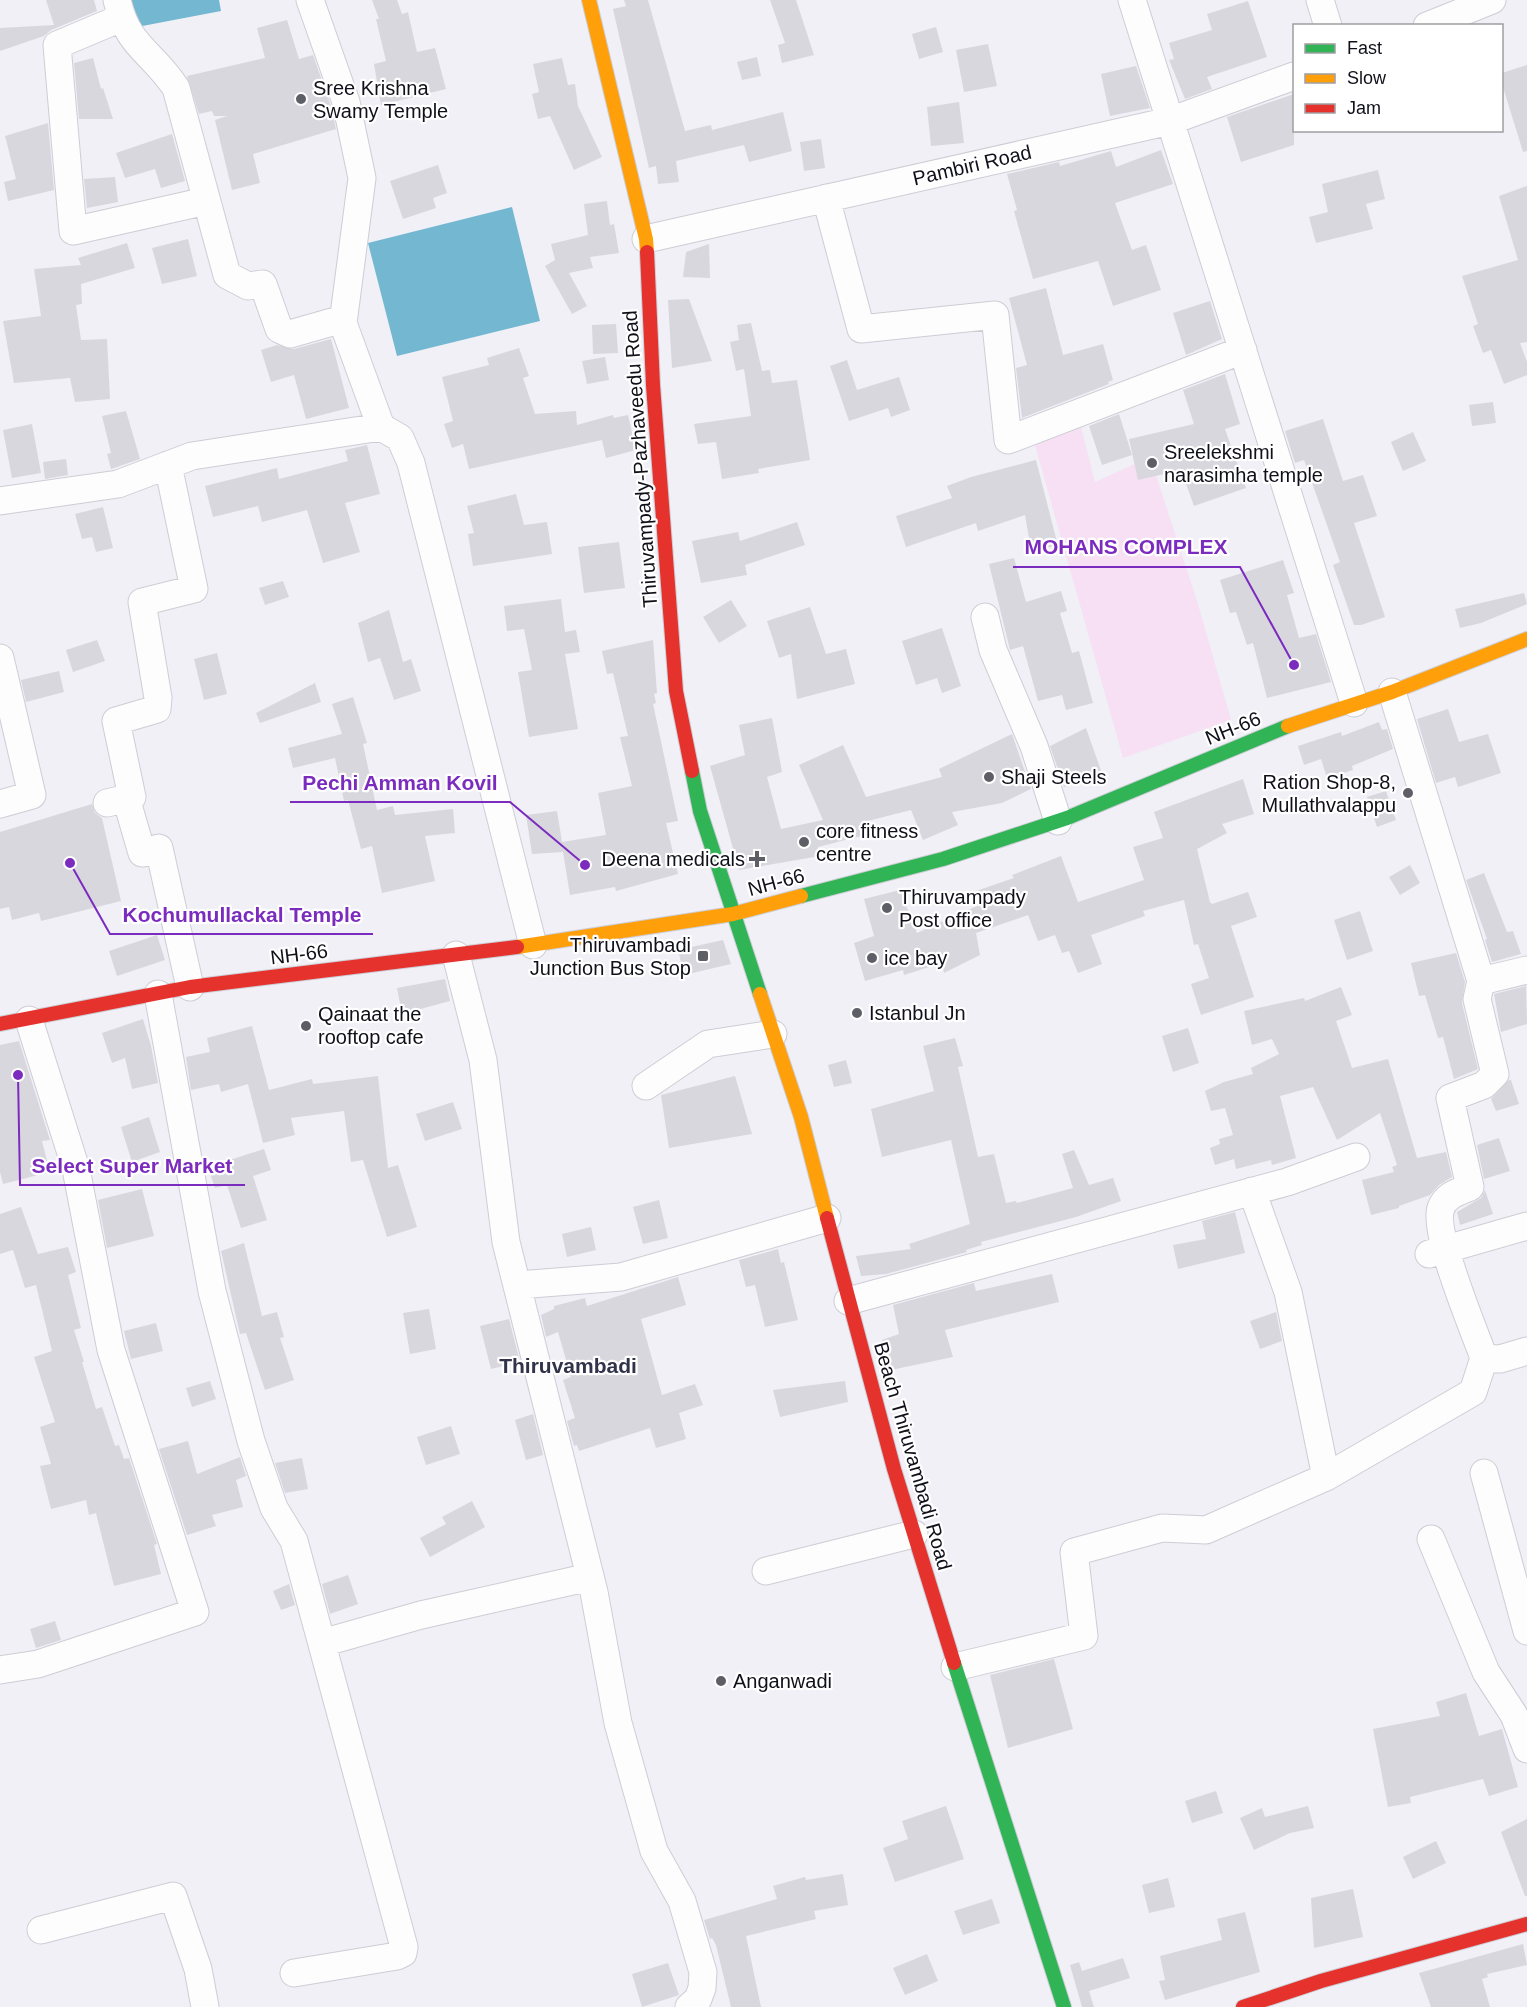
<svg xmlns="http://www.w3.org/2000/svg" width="1527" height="2007" viewBox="0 0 1527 2007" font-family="Helvetica,sans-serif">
<rect width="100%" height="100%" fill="#f0f0f6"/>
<path fill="#f7e0f3" d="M1079,419l16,63 55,-25 48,147 33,116 -108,38 -90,-320z"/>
<path fill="#73b7d1" d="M131,0h88l2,11 -84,16z
M512,207l28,114 -143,35 -29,-113z"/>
<path fill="#d9d7de" d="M46,0h48l3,11 -46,19 -7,6 -44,15v-23l54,-3z
M372,0h25l5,14 6,-2 9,40 18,-4 11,41 -65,16 -7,-41 12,-3 -10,-42h3z
M624,0h24l37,131 26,-6 1,5 71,-18 9,39 -43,11 -5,-17 -68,16 3,21 -21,2 -2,-18 -7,2 -36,-159 13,-3z
M770,0h26l18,55 -32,8 -4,-18 7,-2z
M1248,1l19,56 -60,20 5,12 -27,10 -16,-39 5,-1 -5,-16 43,-13 -5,-16z
M287,20l12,39 14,-4 18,51 5,23 -83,25 7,29 -28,7 -17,-70 12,-4h-13l-2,-5 -13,3 -12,-38 78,-18 -8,-30z
M936,27l7,25 -24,7 -7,-25z
M988,44l9,42 -33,6 -8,-42z
M757,57l4,19 -19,4 -5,-18z
M93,58l8,31 2,-1 10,31h-34l-5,-56z
M562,58l6,27 7,-1 3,22 24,51 -28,13 -24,-54 -12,3 -6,-25 7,-2 -6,-28z
M1527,65v86l-4,1 -21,-68v-11z
M1136,66l14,42 -40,8 -9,-42z
M1294,94v51l-53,17 -14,-45z
M959,102l5,41 -33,3 -4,-39z
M48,123l6,67 -46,11 -4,-19 12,-3 -11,-43z
M172,134l13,47 -24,7 -6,-19 -30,9 -9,-25z
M821,139l4,29 -21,3 -4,-29z
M1161,150l12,34 -58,19 17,47 14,-5 15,45 -48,16 -15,-45 -65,18 -19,-68 3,-1 -10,-36 52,-12 1,4 51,-15 5,16z
M438,165l9,28 -14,5 3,10 -33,11 -13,-38z
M1378,170l7,29 -19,5 7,25 -57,14 -7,-26 19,-5 -6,-28z
M115,177l3,25 -31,6 -3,-29z
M1527,186v156l-7,1 7,19v13l-23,9 -13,-34 -8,3 -10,-27 5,-2 -16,-48 56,-16 -19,-64z
M607,201l3,24 4,-1 5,29 -29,4 3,11 -24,5 18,33 -15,8 -27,-48 10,-6 -4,-16 37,-9 -4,-31z
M188,239l9,37 -35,8 -10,-36z
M127,243l8,25 -54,16 1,20 -6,1 5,35 26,-1 3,60 -35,3 -5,-24 -56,5 -11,-62 38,-5 -7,-47 47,-4 -3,-7z
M709,244l1,34 -27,-1 3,-25z
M1046,288l17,67 40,-11 10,36 -5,2 1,2 -87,34 -6,-50 11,-3 -18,-67z
M689,299l23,62 -40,7 -4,-68z
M1210,301l12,38 -36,16 -13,-42z
M751,323l11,48 8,-1 2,13 25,-3 13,80 -52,9 1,4 -37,6 -6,-37 -18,2 -4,-20 57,-8 -7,-47 -8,2 -6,-29 9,-2 -2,-15z
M616,324l2,29 -25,1 -1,-29z
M331,339l18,69 -43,11 -12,-44 -23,7 -10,-32 16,-5 17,4z
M519,348l10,28 -6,2 12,36 41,-3 1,14 36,-10 1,3 14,-3 8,35 -30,8 -4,-18 -133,29 -6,-25 -11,4 -8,-24 9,-3 -11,-44 47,-12 -2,-7z
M605,357l4,23 -22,4 -5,-23z
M847,360l10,30 42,-13 11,33 -19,7 -3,-9 -39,13 -19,-55z
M1225,374l15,50 -15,5 21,59 -52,18 -13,-36 -43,10 -9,-41 65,-15 -11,-34z
M1493,402l3,21 -24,3 -3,-21z
M126,411l14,48 -29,10 -4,-15 4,-1 -9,-37z
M1119,414l13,41 -30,10 -13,-39z
M1323,419l20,62 20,-6 14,41 -23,7 31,94 -24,8h-7l-21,-60 7,-3 -36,-102 -9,3 -10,-32z
M32,424l9,49 -29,5 -9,-48z
M1413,432l13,29 -23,10 -12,-29z
M367,445l13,49 -35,9 15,49 -37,11 -16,-53 -45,12 -4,-16 -45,11 -8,-31 72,-18 2,11 69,-18 -3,-11z
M66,459l2,16 -23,4 -2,-17z
M1036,460l22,86 -27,4 -6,-35 -47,16 -2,-8 -70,24 -10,-31 56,-18 -5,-12 24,-9z
M516,494l8,31 23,-3 5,32 -79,12 -5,-32 6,-1 -7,-27z
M103,507l10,41 -17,4 -4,-15 -10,2 -7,-25z
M797,522l8,23 -60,20 2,10 -46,8 -9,-42 46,-9 2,9z
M619,542l6,46 -41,5 -6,-46z
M1014,558l12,44 35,-11 6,20 -7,2 12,40 7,-2 14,52 -27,7 -4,-15 -24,6 -15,-55 -13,4 -21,-86z
M1283,560l11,33 -7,2 12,43 17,-4 15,48 -64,16 -14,-55 -6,2 -11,-33 -6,1 -10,-33z
M283,581l6,16 -24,8 -6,-17z
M1524,593l3,11 -46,19 -21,5 -5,-19z
M561,599l4,33 11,-2 4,22 -15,2 13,75 -49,8 -11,-65 14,-2 -8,-41 -17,2 -3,-25z
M731,600l16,26 -28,17 -16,-26z
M810,607l16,47 20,-5 9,35 -58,15 -6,-45 -12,4 -12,-37z
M389,610l14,52 8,-3 10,32 -27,9 -14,-42 -12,4 -10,-39z
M942,628l19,58 -19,7 -5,-15 -21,7 -14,-44z
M97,640l8,21 -32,11 -7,-22z
M653,640l4,53 -3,1 2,9 -3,1 25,117 -12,2 12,51 -62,17 -1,-4 -45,8 -7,-43 -31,2 -6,-39 31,-4 5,31 44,-7 -8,-42 34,-7 -12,-49 8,-1 -15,-63 -6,1 -5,-23z
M217,653l10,41 -23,6 -10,-41z
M59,671l5,21 -38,10 -5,-22z
M315,683l6,19 -61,21 -4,-10z
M353,697l14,46 -4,1 14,66 16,-4 2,9 58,-6 2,24 -30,3 10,45 -53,12 -10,-47 -11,3 -13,-49 -4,1 -9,-43 -42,10 -5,-20 54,-14 -10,-30z
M1448,709l11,33 29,-8 13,39 -43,14 -3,-10 -19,6 -19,-64z
M772,718l10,54 -15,5 14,52 42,-9 -24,-55 44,-20 23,52 76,-20 -3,-8 73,-35 19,55 -29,14 -50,9 6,13 -35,15 -12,-30 -51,13 5,12 -47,12 2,9 -81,14 -29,-104 35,-11 -6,-30z
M1379,722l3,8 5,-1 6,20 -41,17 1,4 -26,8 -6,-19 -17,6 -6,-19 43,-14 1,4z
M1086,728l18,51 -40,8 -14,-41z
M1243,779l11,35 -32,10 5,9 -30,16 13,53 2,2 36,-12 9,25 -26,9 23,71 -53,18 -10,-31 18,-6 -11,-34 -4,1 -10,-45 -41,11 2,5 -54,19 11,29 -24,9 -9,-22 -7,2 -7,-18 -17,6 -10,-26 -52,18 4,22 -36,18 -2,-10 -38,12 -1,-5 -38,11 -11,-38 20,-7 -10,-37 36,-9 17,43 60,-27 -4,-14 41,-14 -2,-3 49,-19 17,46 66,-22 -11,-33 30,-9 -9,-26z
M1386,791l10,29 -19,7 -10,-30z
M92,804l3,9 7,5 19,83 -80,20 -2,-8 -27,7 -3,-13 -9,2v-77z
M1410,865l10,18 -20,12 -11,-18z
M1484,873l23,59 6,-1 8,23 -29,8 -7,-22 2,-1 -21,-59z
M1360,911l13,40 -26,9 -13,-40z
M157,935l8,25 -48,16 -8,-25z
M723,940l8,24 -47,11 -6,-25z
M1456,953l9,29 -3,21 16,66 -24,10 -11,-42 -5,1 -13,-43 -6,1 -8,-33z
M445,979l5,22 -48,13 -5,-26z
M1526,986l1,38 -26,8 -7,-38z
M1341,987l11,28 -16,6 16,47 36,-9 29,99 29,-6 6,25 -13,8 -9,10 -31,11v2l-28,7 -9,-35 32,-8 -2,-5 5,-2 -17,-52 -43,27 -24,-53 -33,9 16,62 -24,7 -1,-5 -35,9 -2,-10 -19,6 -5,-17 10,-4 -1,-5 14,-4 -8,-27 -14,3 -6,-20 19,-9 29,-8 -2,-6 28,-14 -7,-15 -20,6 -8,-34 60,-13 1,3z
M143,1019l8,27 7,37 -26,6 -7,-31 -13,5 -10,-30z
M252,1026l17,64 43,-11 1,5 65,-8 10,92 10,-3 19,62 -30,10 -24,-77 -12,2 -7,-51 -53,7 4,17 -32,8 -15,-59 -27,8 -2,-8 -28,6 -5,-33 24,-5 -3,-14z
M1188,1028l11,35 -26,9 -11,-36z
M955,1038l8,28 -5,1 20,90 16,-3 12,49 10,-2 1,2 56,-15 -11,-34 12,-4 15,35 24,-7 8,23 -45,16 -95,25 1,3 -16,5 1,2 -81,22 -25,2 -5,-20 55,-7 -2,-5 61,-20 -19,-84 -69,17 -11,-48 63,-18 -11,-45z
M19,1041l31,99 -8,1 8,31 -47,12 -3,-12v-127z
M846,1060l6,23 -18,4 -6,-22z
M735,1076l17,58 -83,14 -8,-53z
M1509,1080h2l8,24 -23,7 -5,-12z
M453,1102l9,27 -37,12 -9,-27z
M149,1117l11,35 -28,10 -11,-35z
M1499,1138l11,33 -26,8 -7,-34z
M264,1149l7,21 -18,6 14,44 -26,8 -14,-43 -12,3 -7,-21z
M142,1189l12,47 -47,12 -9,-48z
M1485,1190l8,24 -33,11 -3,-13 24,-14z
M659,1200l9,38 -25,6 -10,-37z
M21,1207l17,47 30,-7 8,25 -8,3 13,53 -7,2 10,32h-2l14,47 6,-2 13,39 4,-1 5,14 5,-1 28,86 -3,1 7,29 -47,12 -18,-73 -7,2 -3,-15 -35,9 -11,-43 11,-2 -11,-37 15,-5 -21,-65 18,-6 -16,-66 -11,3 -12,-38 -13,4v-40z
M1235,1212l10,41 -67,16 -5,-24 33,-6 -4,-18z
M591,1227l5,23 -29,7 -5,-23z
M244,1243l18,73 15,-4 7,25 -4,1 14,42 -29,10 -19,-57 -6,1 -19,-83z
M778,1249l3,14 3,-1 14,58 -33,7 -10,-42 -9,2 -7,-27z
M1052,1274l7,28 -114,28 8,27 -62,13 -9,-30 17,-6 -6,-29 81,-22 2,8z
M678,1277l8,28 -45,14 21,76 33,-11 8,21 -24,8 7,26 -30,9 -6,-20 -71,23 -2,-6 -3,1 -7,-25 8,-3 -12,-38 8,-3 -13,-45 -12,5 -5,-22 13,-6v-3l31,-8 2,8z
M429,1309l7,40 -26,5 -7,-41z
M1276,1312l6,29 -22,8 -10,-28z
M509,1319l11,43 -29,7 -11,-43z
M156,1323l7,28 -32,8 -7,-28z
M210,1381l6,18 -24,8 -6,-19z
M845,1381l3,21 -68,15 -7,-27z
M533,1414l10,41 -17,5 -11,-40z
M451,1426l9,28 -34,11 -9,-28z
M188,1441l9,33 43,-17 6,19 -10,4 7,27 -31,8 4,11 -29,9 -28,-86z
M302,1458l6,31 -23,4 -10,-30z
M472,1501l13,26 -55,30 -10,-19 26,-14 -4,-7z
M348,1575l10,29 -28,10 -8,-30z
M289,1584l6,21 -14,5 -8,-19z
M55,1621l6,19 -25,8 -6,-19z
M1054,1659l19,70 -65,19 -18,-73z
M1466,1693l13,43 23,-7 16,58 -29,9 -6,-17 -73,18 1,6 -23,4 -15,-78 67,-13 -4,-14z
M1216,1791l7,22 -31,10 -7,-22z
M946,1806l18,53 -69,23 -12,-34 25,-9 -6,-18z
M1308,1806l6,22 -24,5 -36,17 -14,-32 22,-10 3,9z
M1527,1819v77h-2l-24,-64z
M1436,1841l10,22 -33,16 -10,-22z
M843,1874l5,31 -34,6 2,8 -70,17 15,71h-30l-15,-62 -4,-7 -2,1 -6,-19 73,-21 -4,-13 32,-9 1,3z
M1168,1878l7,29 -26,6 -7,-28z
M1353,1889l10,48 -49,11 -3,-50z
M992,1899l8,24 -37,12 -9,-24z
M1245,1912l15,60 -95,28 -6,-19 6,-1 -5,-24 62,-16 -5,-21z
M1523,1944l4,21 -40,9 1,3 -6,2 8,28h-59l-12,-34z
M927,1954l11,27 -33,14 -12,-27z
M1123,1958l7,20 -41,13 5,16h-12l-12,-42 9,-3 3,9z
M668,1963l11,32 -37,12 -10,-33z"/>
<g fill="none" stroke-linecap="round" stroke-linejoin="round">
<g stroke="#cdcdd5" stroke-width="29">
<path id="street" d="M117,0c11,48 35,51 59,88l51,187 21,11 15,-2 16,45 11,5 42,-12 11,1 38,104 19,11 11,25 122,482
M310,0l36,102 16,76 -19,145
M1132,0l222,703
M1320,0l8,26
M121,18l-64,27 16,186 133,-30
M1427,26l65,-26
M826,198l35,131 134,-14 13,125 235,-90
M646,239l524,-118 124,-45
M0,501l118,-17 74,-28 189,-29
M985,617l8,33 41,96 24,75
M0,658l32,137 -32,9
M1392,692l89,289 46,-11
M126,798l16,55 17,-5 31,139
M107,803l25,-6 -16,-76 41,-12 1,-11 -16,-96 52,-13 -26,-124
M456,955l27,105 23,182 88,350 24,131 36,128 28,50 21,71 -1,16 -4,11 -9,8
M1481,981l-4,18 18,75 -11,11 -34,13 20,89c-12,5 -24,8 -29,21 -9,23 33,122 43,150l16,1 27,-8
M158,994l54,297 39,150 23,67 20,33 110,406 -1,6 -6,3 -103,17
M646,1086l62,-42 65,-10
M1252,1191l36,101 38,185
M1429,1254l98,-28
M518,1285l103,-8 206,-59
M848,1301l439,-119 69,-25
M1484,1473l43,158
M1431,1539l55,133 28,43 13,34
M766,1571l148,-37
M322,1643l99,-28 169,-38
M955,1667l129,-31 -10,-84 88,-24 44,2 120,-53 147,-85 11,-34
M0,1670l38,-6 157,-52 -84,-262 -35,-181 -47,-149
M41,1930l132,-34 25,73 7,38"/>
</g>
<g stroke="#cdcdd5" stroke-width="16">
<path id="fast" d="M692,771l8,40 60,183
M801,896l142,-37 124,-41 221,-92
M954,1663l110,344"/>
</g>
<g stroke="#cdcdd5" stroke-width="16">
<path id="slow" d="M589,0l57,239 1,13
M1288,726l104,-34 135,-53
M517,947l216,-33 68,-18
M760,994l41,123 26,101"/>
</g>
<g stroke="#cdcdd5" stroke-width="16">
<path id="jam" d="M647,252l6,133 23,306 16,80
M0,1024l190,-37 327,-40
M827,1218l67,251 60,194
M1243,2007l78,-26 206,-57"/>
</g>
<use href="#street" stroke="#fdfdfe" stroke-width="27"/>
<use href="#fast" stroke="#30b455" stroke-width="14"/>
<use href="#slow" stroke="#ff9f0a" stroke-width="14"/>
<use href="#jam" stroke="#e5322d" stroke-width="14"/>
</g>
<g fill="#5e5e67" stroke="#fff" stroke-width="2">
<circle cx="301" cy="99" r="6"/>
<circle cx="1152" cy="463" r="6"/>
<circle cx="989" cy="777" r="6"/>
<circle cx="1408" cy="793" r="6"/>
<circle cx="804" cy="842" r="6"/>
<path d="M754 850h6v6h6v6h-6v6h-6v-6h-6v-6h6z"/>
<circle cx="887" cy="908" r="6"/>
<rect x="697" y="950" width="12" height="12" rx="3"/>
<circle cx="872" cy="958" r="6"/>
<circle cx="857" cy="1013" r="6"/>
<circle cx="306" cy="1026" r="6"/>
<circle cx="721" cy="1681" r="6"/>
</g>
<g text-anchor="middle" stroke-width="4.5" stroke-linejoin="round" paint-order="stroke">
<g font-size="20" fill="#10101a" stroke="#fff" text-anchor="start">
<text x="313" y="95">Sree Krishna<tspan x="313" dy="23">Swamy Temple</tspan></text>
<text x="1164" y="459">Sreelekshmi<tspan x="1164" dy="23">narasimha temple</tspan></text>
<text x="1001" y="784">Shaji Steels</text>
<text x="1396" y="789" text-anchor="end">Ration Shop-8,<tspan x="1396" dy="23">Mullathvalappu</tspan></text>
<text x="816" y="838">core fitness<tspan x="816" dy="23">centre</tspan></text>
<text x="745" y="866" text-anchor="end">Deena medicals</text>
<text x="899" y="904">Thiruvampady<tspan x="899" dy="23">Post office</tspan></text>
<text x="691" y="952" text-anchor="end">Thiruvambadi<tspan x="691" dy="23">Junction Bus Stop</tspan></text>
<text x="884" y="965">ice bay</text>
<text x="869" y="1020">Istanbul Jn</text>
<text x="318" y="1021">Qainaat the<tspan x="318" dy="23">rooftop cafe</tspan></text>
<text x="733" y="1688">Anganwadi</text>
</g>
<g font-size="20" fill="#10101a" stroke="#fff">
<text transform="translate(972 165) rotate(-13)" y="7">Pambiri Road</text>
<text transform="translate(640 459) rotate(-94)" y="7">Thiruvampady-Pazhaveedu Road</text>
<text transform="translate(1233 728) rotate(-22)" y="7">NH-66</text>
<text transform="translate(776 882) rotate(-15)" y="7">NH-66</text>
<text transform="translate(299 954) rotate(-7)" y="7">NH-66</text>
<text transform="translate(913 1456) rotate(74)" y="7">Beach Thiruvambadi Road</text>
</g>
<g font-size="21" font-weight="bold" fill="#31334a" stroke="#fff">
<text x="568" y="1373">Thiruvambadi</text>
</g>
</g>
<path fill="none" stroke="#7b2cbf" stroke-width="2" d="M1294 665L1240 567H1013M585 865L510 802H290M70 863L110 934H373M18 1075L20 1185H245"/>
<g fill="#7b2cbf" stroke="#fff" stroke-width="2">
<circle cx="1294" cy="665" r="6"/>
<circle cx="585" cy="865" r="6"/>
<circle cx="70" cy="863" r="6"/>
<circle cx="18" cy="1075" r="6"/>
</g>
<g font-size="21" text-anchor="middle" font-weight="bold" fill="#7b2cbf" stroke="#fff" stroke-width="4.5" stroke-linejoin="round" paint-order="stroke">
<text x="1126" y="554">MOHANS COMPLEX</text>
<text x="400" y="790">Pechi Amman Kovil</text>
<text x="242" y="922">Kochumullackal Temple</text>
<text x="132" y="1173">Select Super Market</text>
</g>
<rect x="1293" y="24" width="210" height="108" fill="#ffffff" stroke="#9f9fa3" stroke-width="1.5"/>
<rect x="1305" y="44" width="30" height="9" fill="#30b455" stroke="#9f9fa3" stroke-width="1.5"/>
<text x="1347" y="54" font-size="18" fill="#10101a">Fast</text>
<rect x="1305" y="74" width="30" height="9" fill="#ff9f0a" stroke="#9f9fa3" stroke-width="1.5"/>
<text x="1347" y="84" font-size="18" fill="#10101a">Slow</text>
<rect x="1305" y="104" width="30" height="9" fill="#e5322d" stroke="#9f9fa3" stroke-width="1.5"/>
<text x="1347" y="114" font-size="18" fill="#10101a">Jam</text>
</svg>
